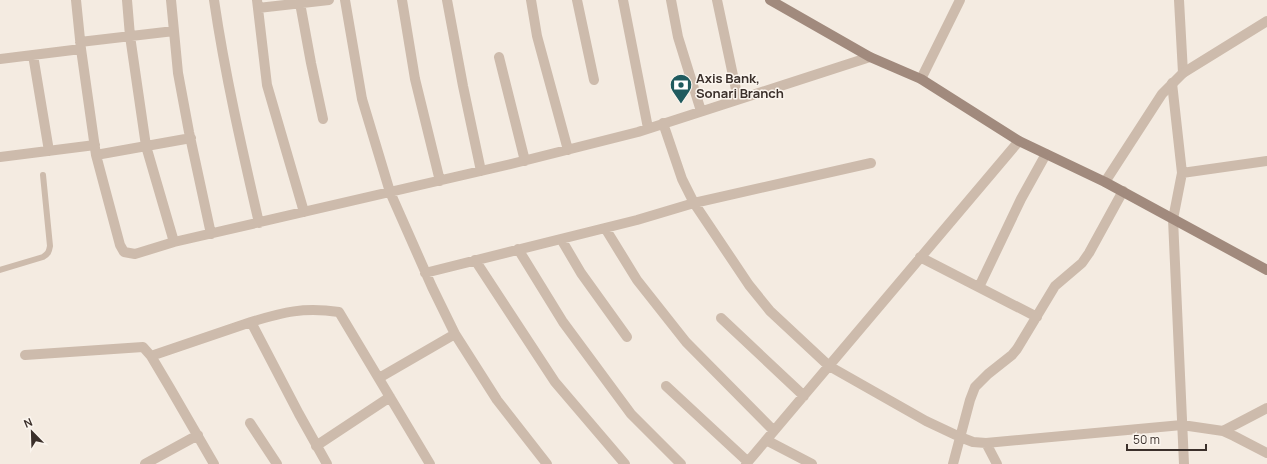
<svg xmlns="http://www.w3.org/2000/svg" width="1267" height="464" viewBox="0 0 1267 464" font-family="Manrope,sans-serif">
<rect width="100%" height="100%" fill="#f4ebe1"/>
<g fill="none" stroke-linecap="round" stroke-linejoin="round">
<path stroke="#cdbbac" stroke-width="6" d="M0,270l43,-13c5,-3 6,-5 7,-11l-7,-71"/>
<path stroke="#cdbbac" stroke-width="10" d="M76,0l5,49 15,106 24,90 4,7 11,2 39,-12 337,-78 127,-32 232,-75
M127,0l3,36 16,110 28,96
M171,0l7,73 11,59 22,102
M214,0c11,75 28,149 45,223
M257,0l10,85 37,127
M345,0l17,99 28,93 42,95 23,47 42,66 50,64
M402,0l13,79 25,102
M447,0l16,86 18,85
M531,0l6,36 31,114
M577,0l17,80
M623,0l25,128
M671,0l7,37 23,74
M717,0l21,99
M1179,0l4,73
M300,3l11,60 12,56
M258,8l71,-8
M80,42l94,-11
M33,55l16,96
M499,57l26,104
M0,59l81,-10
M921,79l39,-79
M1172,83l10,90 -9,46 11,245
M663,123l19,56 12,24 55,82 21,26 59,55 97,55 34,16 13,5 13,1 196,-18 41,6 11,5 33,17
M96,155l95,-17
M0,157l95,-12
M1182,173l85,-12
M605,228l32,52 49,62 88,89
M561,239l20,34 46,64
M518,249l45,73 68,92 50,50
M920,257l117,60
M475,260l80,122 70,82
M425,273l212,-53 57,-17 177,-40
M979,287l42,-88 25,-45
M721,318l83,78
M251,322c33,-10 52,-15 88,-10l91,152
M25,355l118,-8 8,9 19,32 44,76
M151,356l100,-34 48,92 28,50
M379,378l76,-44
M666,386l82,76
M250,423l27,41
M1223,431l44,-23
M766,440l46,24
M986,443l11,21
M316,446l74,-49
M145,464l53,-29
M746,464l273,-323
M953,464l17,-64 5,-13 13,-13 24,-19 5,-6 38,-63 27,-23 7,-10 34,-62"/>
<path stroke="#cdbbac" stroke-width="10" d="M1105,182l57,-88 21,-21 84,-52"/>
<path stroke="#a18a7d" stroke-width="10" d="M770,0l100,57 51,22 98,62 86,41 162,88"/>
</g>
<defs>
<g id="bank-pin" transform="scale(1.15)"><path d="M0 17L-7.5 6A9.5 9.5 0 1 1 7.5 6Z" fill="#1f5a5e" stroke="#fbf5ee"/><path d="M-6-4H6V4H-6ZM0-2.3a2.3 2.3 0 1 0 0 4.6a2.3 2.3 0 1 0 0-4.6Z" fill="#fff"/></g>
</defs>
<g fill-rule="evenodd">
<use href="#bank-pin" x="681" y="85"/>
</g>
<g text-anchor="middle" stroke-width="3" stroke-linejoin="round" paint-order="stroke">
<g font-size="13" font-weight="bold" fill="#3b302b" stroke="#fbf5ee" text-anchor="start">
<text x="696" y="83">Axis Bank,<tspan x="696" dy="15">Sonari Branch</tspan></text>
</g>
</g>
<g transform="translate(32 432) rotate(337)" stroke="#fbf5ee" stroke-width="3" paint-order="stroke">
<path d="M0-3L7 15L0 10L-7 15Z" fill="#3b302b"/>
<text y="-6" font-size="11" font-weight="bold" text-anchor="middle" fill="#3b302b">N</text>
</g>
<path d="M1127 444v6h79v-6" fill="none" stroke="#3b302b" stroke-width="2"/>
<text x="1133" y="444" font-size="12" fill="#3b302b" stroke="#fbf5ee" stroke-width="3" paint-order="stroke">50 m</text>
</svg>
